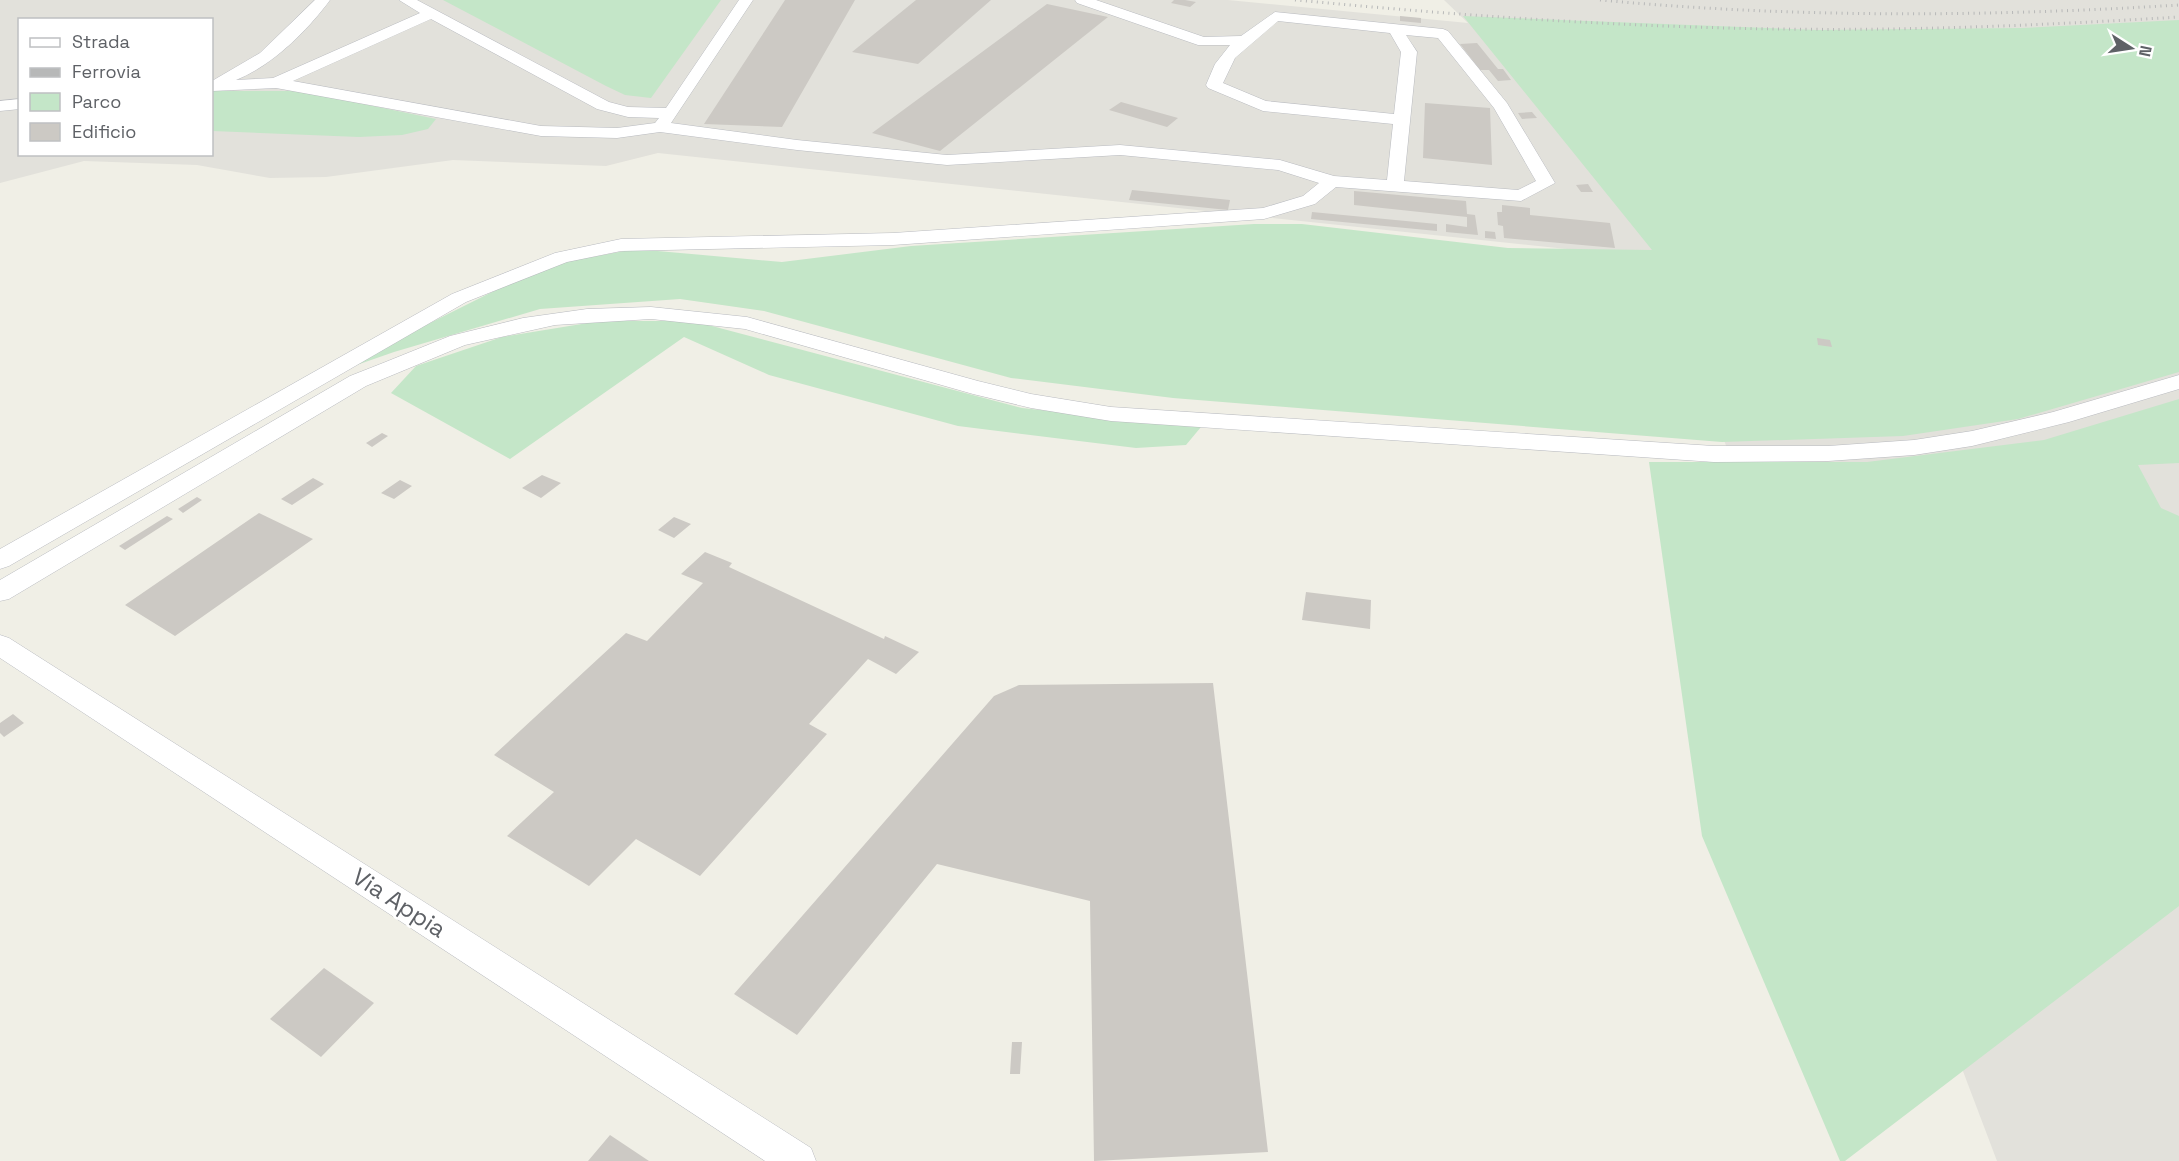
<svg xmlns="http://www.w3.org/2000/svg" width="2179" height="1161" viewBox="0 0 2179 1161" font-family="'Space Grotesk',sans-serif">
<rect width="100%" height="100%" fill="#f0efe6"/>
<path fill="#e2e1db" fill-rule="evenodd" d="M0,0h1228l240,23 -24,-23h735v1161h-182l-345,-911h-76l-918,-97 -52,13 -153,-6 -127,17 -56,1 -73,-13 -113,-4 -84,22zM20,20h192v134h-192z"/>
<path fill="#c4e6c8" d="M443,0h278l-70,98 -26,-3 -19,-9z
M1463,16l354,14 205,-2 157,-8v352l-161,47 -115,17 -181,6 -549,-44 -162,-20 -247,-67 -84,-12 -140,10 -146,43 -43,15 51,-30 108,-54 55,-21 70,-13 147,13 129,-16 343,-22h48l206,24 144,2z
M212,91h89l135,28 -8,10 -26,6 -43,2 -147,-6z
M600,321h93l329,87 179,19 -15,18 -50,3 -178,-22 -189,-51 -85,-38 -174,122 -119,-66 25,-27 86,-29z
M2179,399v64l-41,2 23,43 18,8v390l-334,255h-5l-138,-325 -53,-374h218l177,-22z"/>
<path fill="#ccc9c4" d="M785,0h70l-73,127 -78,-3z
M916,0h75l-73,64 -66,-12z
M1174,0h11l11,2 -6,5 -19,-4z
M1047,4l61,13 -168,134 -68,-18z
M1400,16l21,2v5l-21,-2z
M1477,43l21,26h5l8,11 -13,1 -9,-11h-9l-20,-26z
M1121,102l57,16 -11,9 -58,-17z
M1425,103l65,5 2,57 -69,-7z
M1532,112l5,6 -15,1 -4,-6z
M1588,184l5,8h-12l-5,-7z
M1132,190l98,10 -2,10 -99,-10z
M1354,191l112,10 1,13 8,1 3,20 -32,-3v-8l21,3v-10l-113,-12z
M1502,205l28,3v7l80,8 5,25 -111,-10 -1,-12 -5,-1 -1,-13h5z
M1312,212l125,12v7l-126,-12z
M1485,231l10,1 1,7 -11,-1z
M1817,338l13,2 2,7 -14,-2z
M382,433l6,3 -16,11 -6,-4z
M542,475l19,8 -20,15 -19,-10z
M313,478l11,6 -32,21 -11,-6z
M400,480l12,6 -18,13 -13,-6z
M197,497l5,3 -19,13 -5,-4z
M259,513l54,26 -138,97 -50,-31z
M167,516l6,3 -48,31 -6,-4z
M674,517l17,7 -17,14 -16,-8z
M705,552l27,11 -3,4 155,72 1,-3 34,16 -23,22 -28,-15 -59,65 18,10 -127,142 -64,-37 -47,47 -82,-50 47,-44 -60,-37 132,-122 21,8 56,-58 -22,-9z
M1306,592l65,8 -1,29 -68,-9z
M1213,683l55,469 -174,9 -4,-260 -153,-37 -140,171 -63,-41 260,-298 25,-11z
M13,714l11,9 -20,14 -4,-4v-10z
M324,968l50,35 -53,54 -51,-38z
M1012,1042h10l-2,32h-10z
M610,1135l39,26h-61z"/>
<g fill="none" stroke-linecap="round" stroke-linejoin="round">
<g stroke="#b9bbc0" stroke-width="1">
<path id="minor" d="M315,0h15c-23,31 -57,65 -94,80l37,-2 147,-65 -21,-13h18l192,102 19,5 38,1 73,-108h14l-82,123 126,17 150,15 173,-10 160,15 54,16 53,4 6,-56 -130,-13 -55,-23 -2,-3 9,-21 15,-19h-32l-121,-42 -2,-3h21l108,37 37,-1 34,-24 168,17 5,2 59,72 48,80 -34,18 -185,-14 -21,17 -51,15 -371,26 -272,6 -54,11 -101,40 -457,264 -9,3v-20l452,-255 103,-41 66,-14 272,-6 370,-25 40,-12 16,-13 -41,-13 -158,-15 -173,10 -150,-15 -137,-18 -43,6 -76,-2 -265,-48 -64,3v-10l48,-28zM431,19l166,90 31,8 31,1 -4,5 -38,5 -76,-2 -248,-45zM1278,21l112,12 11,19 -7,62 -128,-13 -43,-18 12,-25zM1406,35l32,3 56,70 42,73 -18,9 -114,-9 13,-129z
M20,99v10l-20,2v-10z
M651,307l96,10 231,64 53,13 80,13 603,39h114l86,-6 58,-9 81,-19 126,-37v14l-110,33 -97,24 -58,9 -86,6 -114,1 -603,-41 -80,-13 -58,-14 -228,-65 -94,-10 -96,6 -90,20 -99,41 -357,213 -9,2v-21l350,-204 33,-13 67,-27 73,-18 64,-9z
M0,635l9,3 802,510 5,13h-51l-765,-503z"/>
</g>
<use href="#minor" fill="#fff" fill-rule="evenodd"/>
<path stroke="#b7b8b8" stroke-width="3" stroke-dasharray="1 4.5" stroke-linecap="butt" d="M1295,0c160,15 324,27 485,29 133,2 266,-4 399,-12
M1600,0c193,18 385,17 579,5"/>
</g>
<g text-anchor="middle" stroke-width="5" stroke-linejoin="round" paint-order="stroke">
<g font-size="24" fill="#5e6166" stroke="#fff">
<text transform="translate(399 903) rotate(33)" y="8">Via Appia</text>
</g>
</g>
<rect x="18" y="18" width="195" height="138" fill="#ffffff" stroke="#bfc0c2" stroke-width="1.5"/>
<rect x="30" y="38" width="30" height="9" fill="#ffffff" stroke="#bfc0c2" stroke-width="1.5"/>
<text x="72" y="48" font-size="18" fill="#5e6166">Strada</text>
<rect x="30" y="68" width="30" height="9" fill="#b7b8b8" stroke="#bfc0c2" stroke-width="1.5"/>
<text x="72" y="78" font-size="18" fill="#5e6166">Ferrovia</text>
<rect x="30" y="93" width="30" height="18" fill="#c4e6c8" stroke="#bfc0c2" stroke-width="1.5"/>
<text x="72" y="108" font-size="18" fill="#5e6166">Parco</text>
<rect x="30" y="123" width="30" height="18" fill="#ccc9c4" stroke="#bfc0c2" stroke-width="1.5"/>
<text x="72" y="138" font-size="18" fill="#5e6166">Edificio</text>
<g transform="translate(2131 48) rotate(102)" stroke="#ffffff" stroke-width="4.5" paint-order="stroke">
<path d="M0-4.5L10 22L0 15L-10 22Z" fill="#5e6166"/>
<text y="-9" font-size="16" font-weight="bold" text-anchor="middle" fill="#5e6166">N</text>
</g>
</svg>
